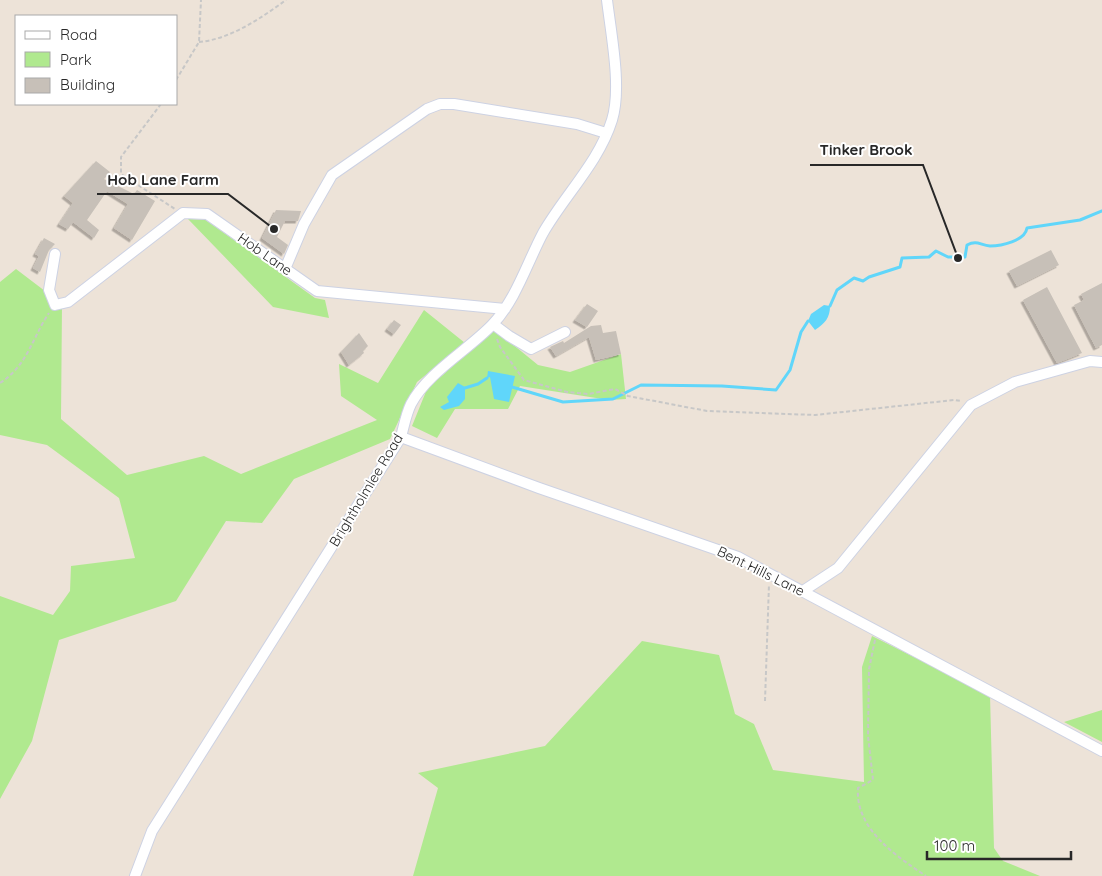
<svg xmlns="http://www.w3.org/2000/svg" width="1102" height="876" viewBox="0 0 1102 876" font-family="Quicksand,sans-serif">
<defs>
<filter id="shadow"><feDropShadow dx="-2.5" dy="2.5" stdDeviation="0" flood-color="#0004"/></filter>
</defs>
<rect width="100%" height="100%" fill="#ede3d8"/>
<path fill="#b0e98f" d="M188,219l18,1 109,78 10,2 4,18 -56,-11z
M16,269l46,35 -1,115 66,56 77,-19 37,18 136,-54 -36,-24 -2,-32 39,19 46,-73 41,33 -48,39 -27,57 -96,40 -32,44 -36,-2 -50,80 -117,39 -27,101 -32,58v-203l53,19 17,-24 1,-25 64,-8 -16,-60 -72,-53 -47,-10v-153z
M494,329l44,36 32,7 51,-18 5,45 -17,1 -89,-14 -12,23h-53l-18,29 -25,-12 15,-37z
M872,636l118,59 4,153 9,13 37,15h-627l25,-88 -20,-15 127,-27 97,-105 77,14 16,59 19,10 19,46 91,12 -2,-115z
M1102,710v32l-38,-20z"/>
<path fill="#60d6fa" d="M824,305l6,1c0,12 -5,17 -15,24l-7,-9 3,-7z
M488,371l27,5 -6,26 -15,-3 -4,-22 -3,1z
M458,383l7,4v12l-6,7 -15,4 -4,-3 9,-5 -2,-5z"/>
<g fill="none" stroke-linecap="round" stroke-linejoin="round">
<path stroke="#60d6fa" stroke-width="3" d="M830,306l7,-16 17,-12 9,3 6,-4 31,-10 2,-9 27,-1 7,-6 12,6h17l2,-12c10,-5 13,0 23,1 11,0 35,-5 37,-18l53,-8 22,-9
M512,387l51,15 50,-3 28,-14 81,1 54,4 14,-20 11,-38 7,-11
M465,388l13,-4 9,-6"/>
</g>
<path fill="#c7c0b8" filter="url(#shadow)" d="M96,161l14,11 -6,7 30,15 3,-4 18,11 -23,39 -18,-12 14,-24 -21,-13 -20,29 12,10 -5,8 -21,-16 -5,7 -9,-5 14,-21 -9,-7z
M276,210l25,1 -3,10h-13l-8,16 11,8 -4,9 -22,-16z
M44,238l11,6 -6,6 -9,22 -7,-4 6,-12 -4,-2z
M1051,250l8,15 -42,21 -8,-15z
M1102,283v62l-6,3 -22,-43 10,-5 -3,-6z
M1047,287l35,66 -25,10 -34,-63z
M587,304l11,7 -11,16 -12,-7z
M394,320l7,5 -7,9 -7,-5z
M601,325l2,8 13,-2 5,23 -25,6 -7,-23 -33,19 -6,-9 13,-6 1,2 27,-17z
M359,333l9,13 -5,5 1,2 -15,12 -8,-13z"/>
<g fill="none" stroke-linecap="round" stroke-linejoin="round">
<g stroke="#cdd2e3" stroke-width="12">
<path id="minor" d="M55,254l-6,36 6,15 13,-3 115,-89 24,1 110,77 188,18
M285,269l19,-45 28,-49 95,-66 13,-5h14l123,20 29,9
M493,324l16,12 22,13 34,-17
M401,437l138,51 199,69 364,194
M803,591l35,-23 133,-163 44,-23 75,-21 12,1
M135,876l17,-45 249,-394c3,-11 5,-23 10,-33 16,-31 57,-54 81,-79 24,-25 35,-62 51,-92 21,-37 56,-71 69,-113 10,-32 -1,-86 -5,-120"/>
</g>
<path stroke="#c7c7c7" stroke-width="2" stroke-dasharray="4 2.5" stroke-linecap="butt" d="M199,42c32,-3 62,-24 87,-42
M176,80l23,-38 2,-42
M161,104l-40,53v17l54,35
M497,339l3,8 24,33 43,12 21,2 27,-5 13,7 79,15 108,4 139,-15 7,1
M0,383c28,-18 32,-45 49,-70
M875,640l-6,29 -1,67 5,44 -15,8c-3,41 38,68 68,88
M765,701l4,-117"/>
<use href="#minor" stroke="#fff" stroke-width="10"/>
</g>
<g text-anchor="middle" stroke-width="4" stroke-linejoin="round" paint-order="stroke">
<g font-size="14" fill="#282828" stroke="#fff">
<text transform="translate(265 254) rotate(35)" y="5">Hob Lane</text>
<text transform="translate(366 490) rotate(-59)" y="5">Brightholmlee Road</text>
<text transform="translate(761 571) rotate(26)" y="5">Bent Hills Lane</text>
</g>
</g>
<path fill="none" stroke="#282828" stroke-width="2" d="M958 258L923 165H810M274 229L228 194H97"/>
<g fill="#282828" stroke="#fff" stroke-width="2">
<circle cx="958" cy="258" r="5"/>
<circle cx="274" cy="229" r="5"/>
</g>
<g font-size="15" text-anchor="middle" font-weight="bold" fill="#282828" stroke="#fff" stroke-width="4" stroke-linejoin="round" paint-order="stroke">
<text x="866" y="155">Tinker Brook</text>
<text x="163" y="185">Hob Lane Farm</text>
</g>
<rect x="15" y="15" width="162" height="90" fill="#ffffff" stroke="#a9a9a9"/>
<rect x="25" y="31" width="25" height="8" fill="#ffffff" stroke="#a9a9a9"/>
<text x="60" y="40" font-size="15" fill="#282828">Road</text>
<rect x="25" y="52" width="25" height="15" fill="#b0e98f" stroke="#a9a9a9"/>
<text x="60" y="65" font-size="15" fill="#282828">Park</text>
<rect x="25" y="78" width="25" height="15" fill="#c7c0b8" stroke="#a9a9a9"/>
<text x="60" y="90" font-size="15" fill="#282828">Building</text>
<path d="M927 851v8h144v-8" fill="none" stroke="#282828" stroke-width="2.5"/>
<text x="934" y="851" font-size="15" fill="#282828" stroke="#ffffff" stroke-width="4" paint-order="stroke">100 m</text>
</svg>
